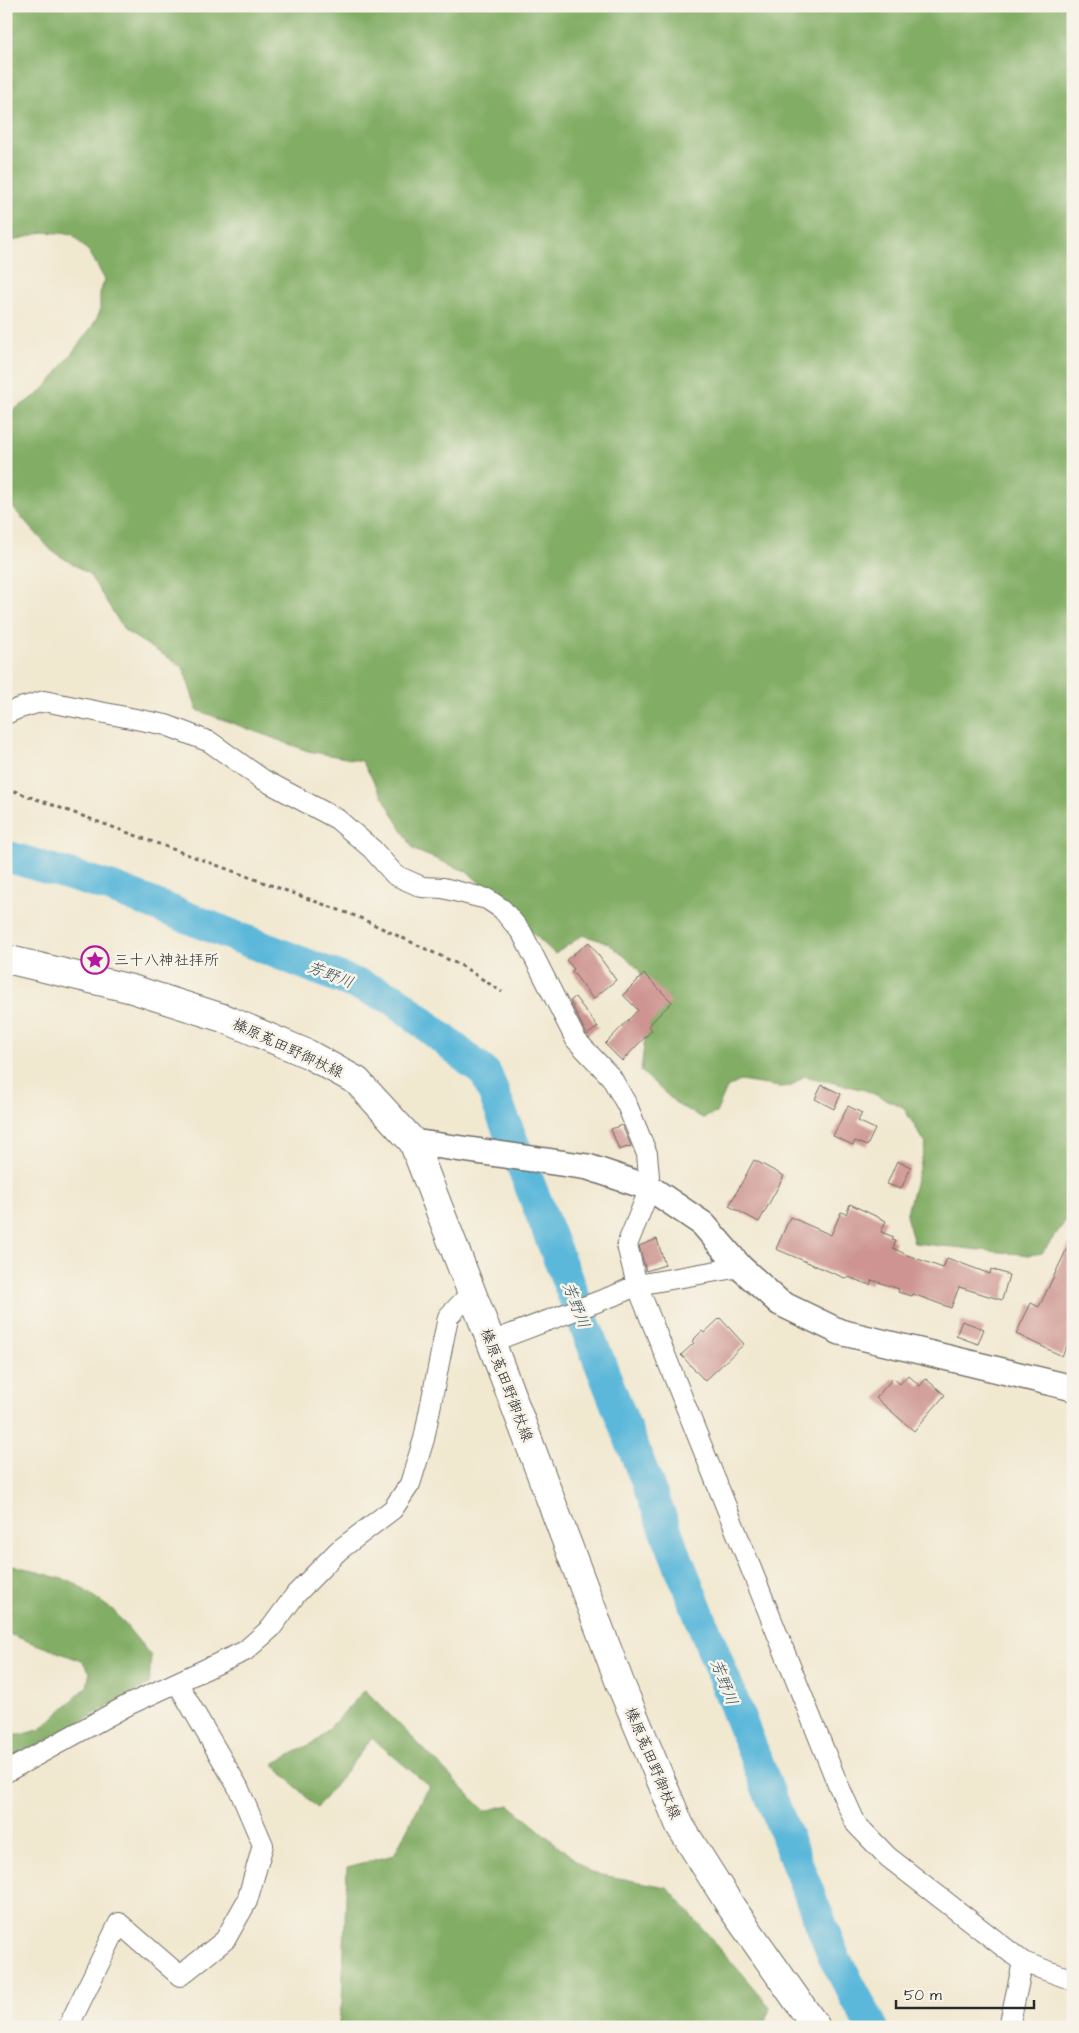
<svg xmlns="http://www.w3.org/2000/svg" width="1079" height="2033" viewBox="0 0 1079 2033" font-family="'Architects Daughter','Klee One',sans-serif">
<rect width="100%" height="100%" fill="#f7f3e8"/>
<filter id="ink" filterUnits="userSpaceOnUse"><feTurbulence type="fractalNoise" baseFrequency=".02" numOctaves="2"/><feDisplacementMap in="SourceGraphic" scale="10" xChannelSelector="R" yChannelSelector="G"/><feConvolveMatrix kernelMatrix="1 2 1 2 8 2 1 2 1" color-interpolation-filters="sRGB"/></filter>
<filter id="wash" filterUnits="userSpaceOnUse"><feTurbulence type="fractalNoise" baseFrequency=".0096" numOctaves="4" result="noise"/><feDisplacementMap in="SourceGraphic" scale="20" xChannelSelector="R" yChannelSelector="G"/><feGaussianBlur stdDeviation="1.12" result="paint"/><feColorMatrix in="noise" values="0 0 0 0 0 0 0 0 0 0 0 0 0 0 0 0 0 1.4 0 .05"/><feComposite in="paint" operator="in"/></filter>
<g filter="url(#wash)">
<rect width="100%" height="100%" fill="#f1e8d0"/>
<path fill="#82ad65" stroke="#566c48" d="M6,6h1067v1205l-31,42 -13,2 -115,-12 -8,-27 20,-72 -23,-37 -38,-17 -61,-14 -12,10 -12,1 -40,-6 -13,7 -11,25 -13,5 -25,-13 -37,-34 9,-76 -11,-25 -10,-10 -21,-17 -25,-8 -28,19 -87,-82 -54,-22 -52,-89 -54,-10 -111,-41 -14,-43 -58,-36 -36,-57 -37,-23 -46,-51v-85l31,-20 11,-10 45,-60 7,-13v-20l5,-12 -15,-27 -18,-19 -29,-2 -37,11z
M6,1563l67,19 41,29 37,45 -2,28 -143,79v-28h15l20,-6 46,-42 3,-15 -8,-11 -76,-28z
M365,1690l120,121 24,-6 82,68 76,14 103,120 -5,20h-427l4,-25 5,-135 47,-12 35,-69 -57,-48 -55,70 -44,-44 45,-24z"/>
<g fill="none" stroke-linecap="round" stroke-linejoin="round">
<path stroke="#5cb8da" stroke-width="32" d="M6,856l104,31 284,112 92,75 348,883 38,70"/>
</g>
<g id="blocks">
<path fill="#ce9491" d="M589,942l27,38 -23,19 -21,-28 2,-2 -8,-9z
M644,974l28,28 -24,24 4,4 -30,31 -17,-17 33,-34 -15,-15z
M575,997l23,30 -11,8 -17,-34z
M822,1085l19,9 -7,15 -19,-10z
M848,1106l14,7 -4,8 17,8 -8,17 -12,-5 -2,4 -20,-9z
M622,1125l9,21 -12,4 -8,-21z
M754,1160l30,16 -25,46 -30,-16z
M897,1161l14,6 -10,22 -14,-5z
M850,1204l36,17 -5,11 13,5 -2,3 4,1 -3,7 14,7 36,13 4,-10 43,16 1,-5 18,6 -7,25 -43,-13 -8,21 -38,-14 -1,2 -14,-4 1,-3 -27,-9 -2,5 -22,-8 -1,2 -71,-30 14,-32 41,18 10,-23 5,2z
M1073,1236v98l-11,22 -46,-22 15,-31 8,4z
M657,1239l8,26 -19,6 -7,-25z
M720,1318l24,26 -39,37 -24,-26 13,-12 -2,-2 10,-10 2,2z
M962,1321l22,8 -6,15 -22,-8z
M908,1375l12,11 6,-7 19,16 -31,36 -38,-33 17,-20 7,6z"/>
</g>
</g>
<g filter="url(#ink)">
<use href="#blocks" fill-opacity="0" stroke="#706d65" stroke-width="1"/>
<g fill="none" stroke-linecap="round" stroke-linejoin="round">
<g stroke="#706d65" stroke-width="22">
<path id="minor" d="M6,714l11,-5 27,-8 122,24 44,17 52,37 75,40 35,30 23,26 27,12 21,1 44,11 15,10 20,24 54,107 35,37 16,28 20,49 3,34 -23,57 10,40 199,495 20,44 32,33 135,105 50,18
M491,1342l127,-48 19,-9 103,-18
M6,1772l122,-67 117,-54 26,-23 25,-34 42,-43 55,-42 17,-25 14,-45 24,-122 24,-25
M68,2027l51,-104 61,53 45,-36 22,-39 16,-56 -25,-58 -60,-103
M1009,2027l14,-65"/>
</g>
<g stroke="#706d65" stroke-width="28">
<path id="tertiary" d="M413,1142l175,25 62,21 53,36 37,43 40,36 60,29 233,56"/>
</g>
<g stroke="#706d65" stroke-width="30">
<path id="primary" d="M6,959l126,30 91,29 85,36 49,27 56,61 78,200 129,341 60,143 52,82 84,119"/>
</g>
<path stroke="#706d65" stroke-width="3" stroke-dasharray="4 4" stroke-linecap="butt" d="M6,788l352,129 104,49 40,26"/>
<use href="#minor" stroke="#fff" stroke-width="20"/>
<use href="#tertiary" stroke="#fff" stroke-width="25"/>
<use href="#primary" stroke="#fff" stroke-width="28"/>
</g>
</g>
<defs>
<g id="sight-ring" transform="scale(1.4375)"><circle r="9.5" fill="#f7f3e8" stroke="#b5179e" stroke-width="1.5"/><path d="M0-6L1.8-2.2L6-1.7L2.9 1.2L3.7 5.4L0 3.3L-3.7 5.4L-2.9 1.2L-6-1.7L-1.8-2.2Z" fill="#b5179e"/></g>
</defs>
<g fill-rule="evenodd">
<use href="#sight-ring" x="95" y="960"/>
</g>
<g text-anchor="middle" stroke-width="5" stroke-linejoin="round" paint-order="stroke">
<g font-size="15" fill="#2b2b2b" stroke="#f7f3e8" text-anchor="start">
<text x="114" y="965">三十八神社拝所</text>
</g>
<g font-size="15" fill="#2b2b2b" stroke="#f7f3e8">
<text transform="translate(288 1048) rotate(25)" y="5">榛原菟田野御杖線</text>
<text transform="translate(507 1385) rotate(69)" y="5">榛原菟田野御杖線</text>
<text transform="translate(653 1763) rotate(67)" y="5">榛原菟田野御杖線</text>
</g>
<g font-size="16" font-style="italic" fill="#3a5560" stroke="#f7f3e8">
<text transform="translate(331 974) rotate(21)" y="6">芳野川</text>
<text transform="translate(577 1305) rotate(69)" y="6">芳野川</text>
<text transform="translate(725 1682) rotate(69)" y="6">芳野川</text>
</g>
</g>
<rect width="1079" height="2033" fill="none" stroke="#f7f3e8" stroke-width="25"/>
<path d="M896 2000v8h138v-8" fill="none" stroke="#2b2b2b" stroke-width="2.5"/>
<text x="904" y="2000" font-size="15" fill="#2b2b2b" stroke="#f7f3e8" stroke-width="4" paint-order="stroke">50 m</text>
</svg>
